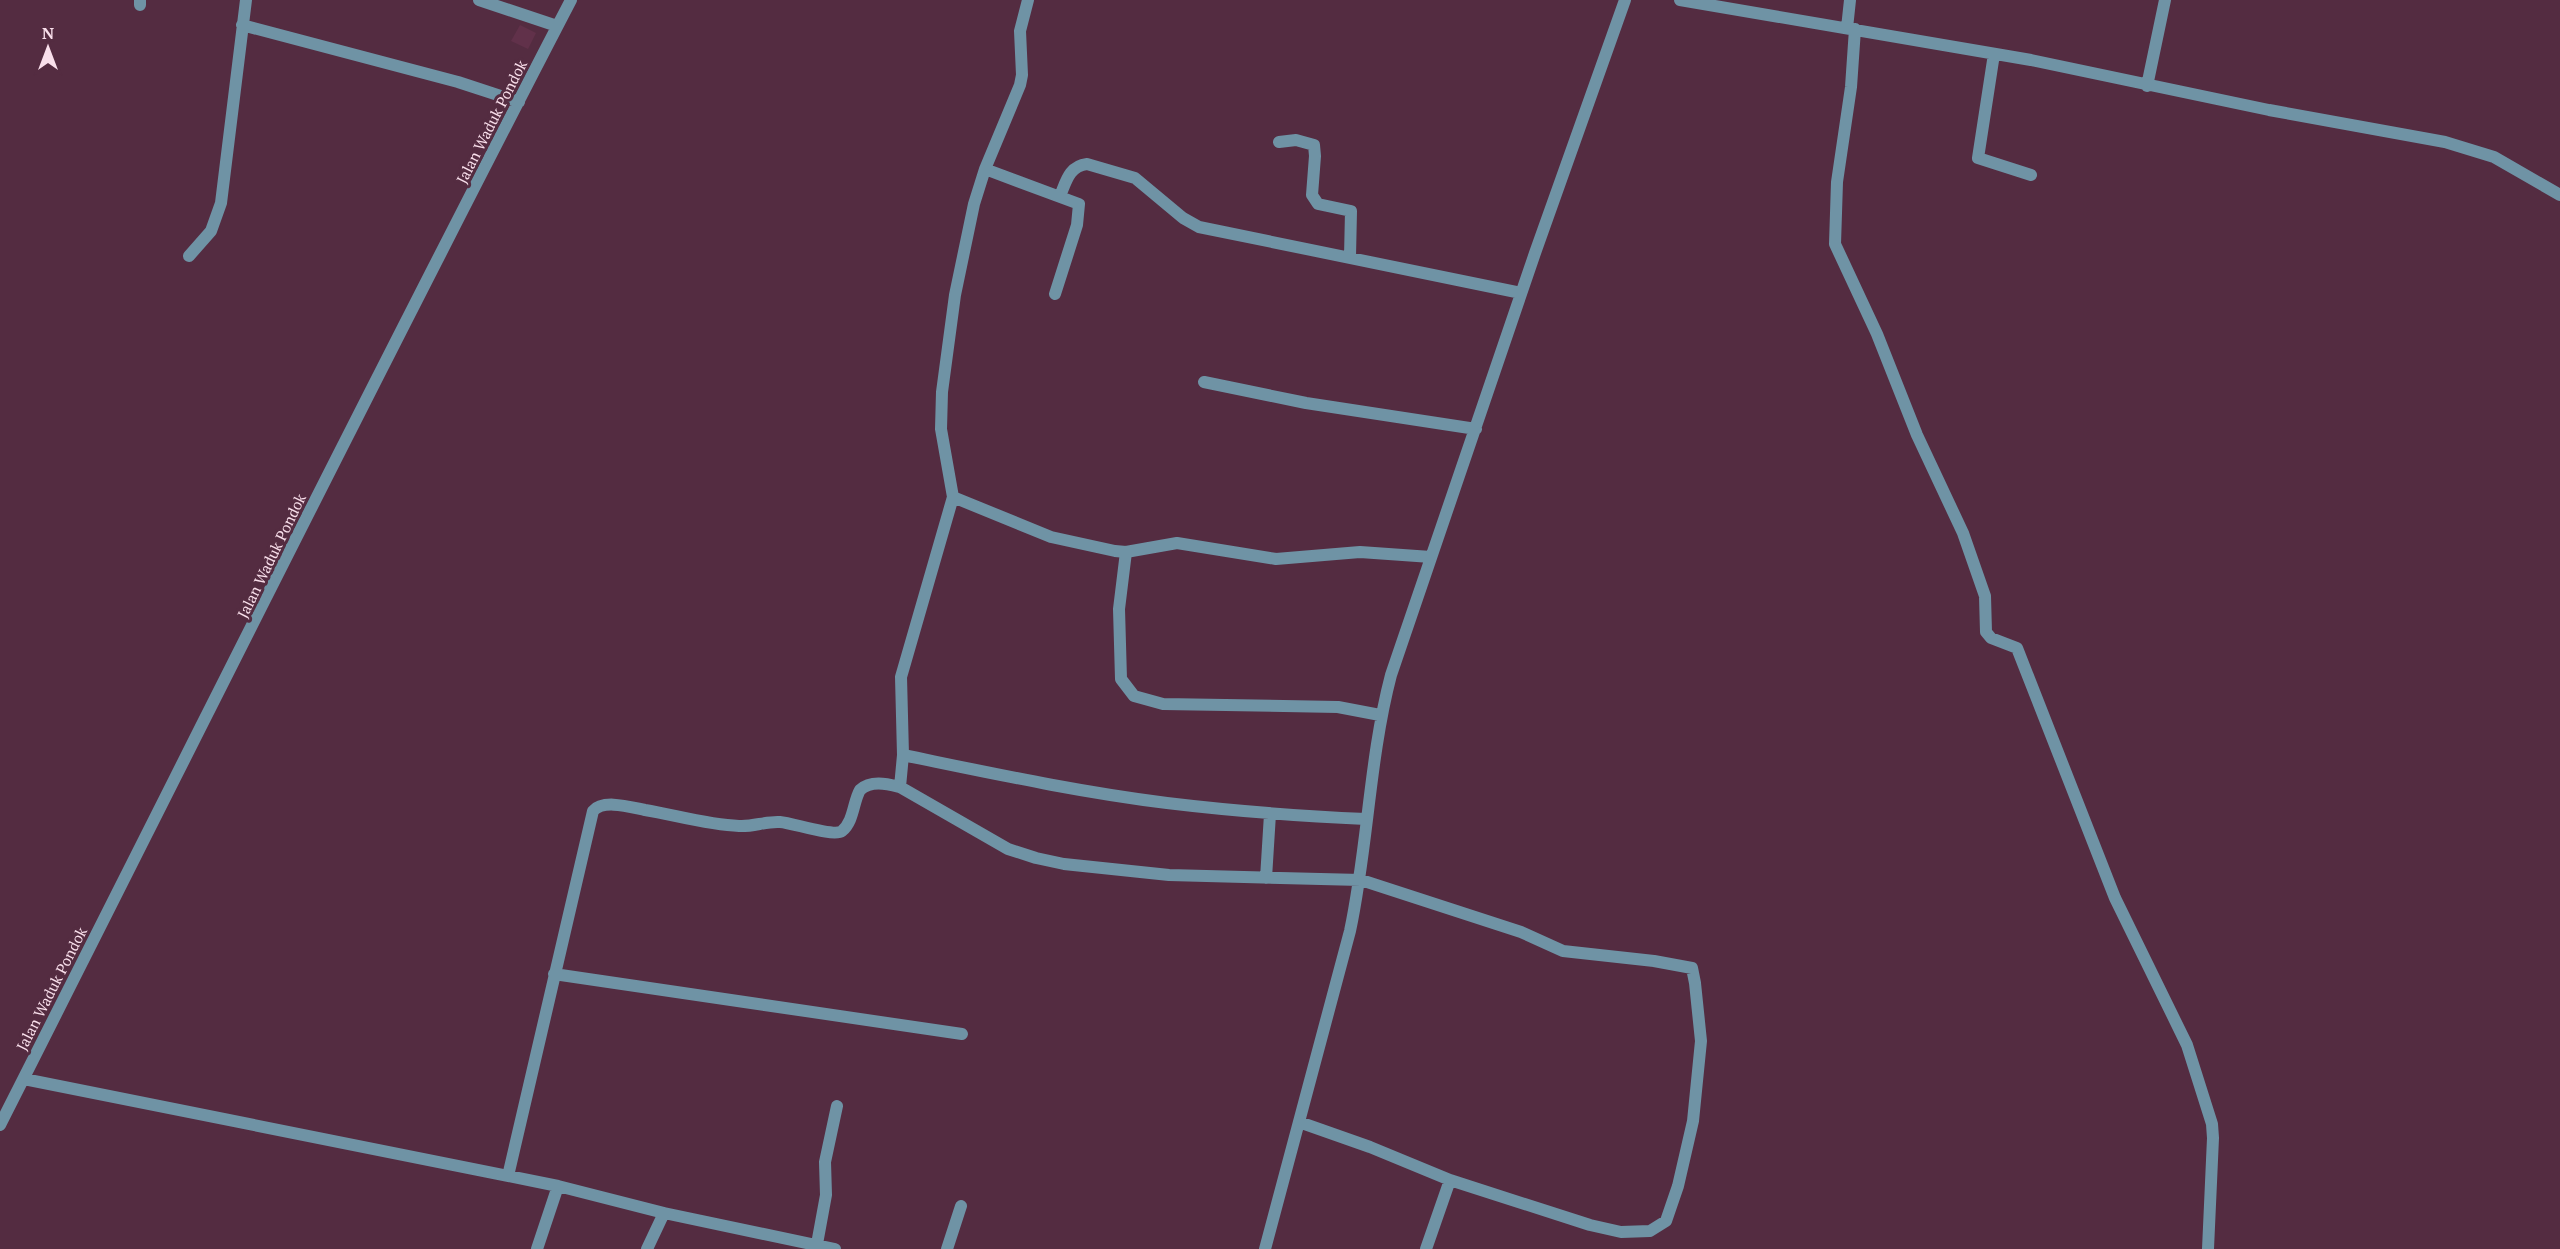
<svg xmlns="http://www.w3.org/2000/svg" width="2560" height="1249" viewBox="0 0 2560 1249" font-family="'PT Serif',serif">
<rect width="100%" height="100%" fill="#542c41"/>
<path fill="#61314a" d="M520,25l16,8 -8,16 -17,-8z"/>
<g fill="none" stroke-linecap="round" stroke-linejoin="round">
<path stroke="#6f93a5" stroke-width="12" d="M479,0l78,26
M1680,0l351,60 238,50 176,32 49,15 66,38
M140,5v-5
M242,25l216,57 61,20
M1847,28l3,-28
M1855,29l-4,58 -14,95 -2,62 42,90 40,101 46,98 22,63 1,36 5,6 26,10 98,250 72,147 25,79 1,14 -5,111
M1994,54l-16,104 53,17
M2147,86l18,-86
M1279,142l17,-2 18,5 1,11 -3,39 6,9 33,7 -1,46
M985,169l94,35 -2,21 -22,69
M1060,196c6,-14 9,-30 27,-32l48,14 48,40 16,9 322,66
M189,256l22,-25 10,-28 25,-203
M1204,382l102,21 170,26
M953,497l98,40 64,14 11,1 51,-9 99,16 84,-7 71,5
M1126,552l-7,57 2,70 13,17 29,8 175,3 42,8
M903,755c88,18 175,37 264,48 66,8 133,13 199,16
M900,787l3,-32 -2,-78 52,-180 -12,-68 1,-37 13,-97 19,-91 11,-35 35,-84 2,-10 -2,-44 8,-31
M1266,878l4,-64
M554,974l408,60
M24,1079l534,107 106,27 -17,36
M0,1125c190,-375 377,-752 571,-1125
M508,1176l85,-365c10,-12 37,-4 52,-1 30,5 63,15 94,16 14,1 27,-5 41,-4 13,1 54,15 62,9 12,-10 11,-29 18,-41 11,-10 27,-6 40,-3l108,62 28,9 28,6 105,11 192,5 160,52 42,19 91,10 38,7 3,15 6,58 -8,80 -15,65 -12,35 -16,10 -29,1 -31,-7 -140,-45 -80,-33 -71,-25
M664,1213l171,36
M817,1244l9,-49 -1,-33 12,-56
M537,1249l21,-63
M947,1249l14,-43
M1265,1249l85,-318c18,-84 19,-172 41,-256l144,-422 90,-253
M1426,1249l24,-69"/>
</g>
<g text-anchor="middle" stroke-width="6" stroke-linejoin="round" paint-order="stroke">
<g font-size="15" fill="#f9dfeb" stroke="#542c41">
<text transform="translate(492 122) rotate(-63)" y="5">Jalan Waduk Pondok</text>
<text transform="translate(272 556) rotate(-64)" y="5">Jalan Waduk Pondok</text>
<text transform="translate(52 989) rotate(-63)" y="5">Jalan Waduk Pondok</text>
</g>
</g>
<g transform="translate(48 48)" stroke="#542c41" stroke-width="4.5" paint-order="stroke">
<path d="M0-4.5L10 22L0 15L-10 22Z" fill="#f9dfeb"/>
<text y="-9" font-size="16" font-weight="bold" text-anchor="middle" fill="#f9dfeb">N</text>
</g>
</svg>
